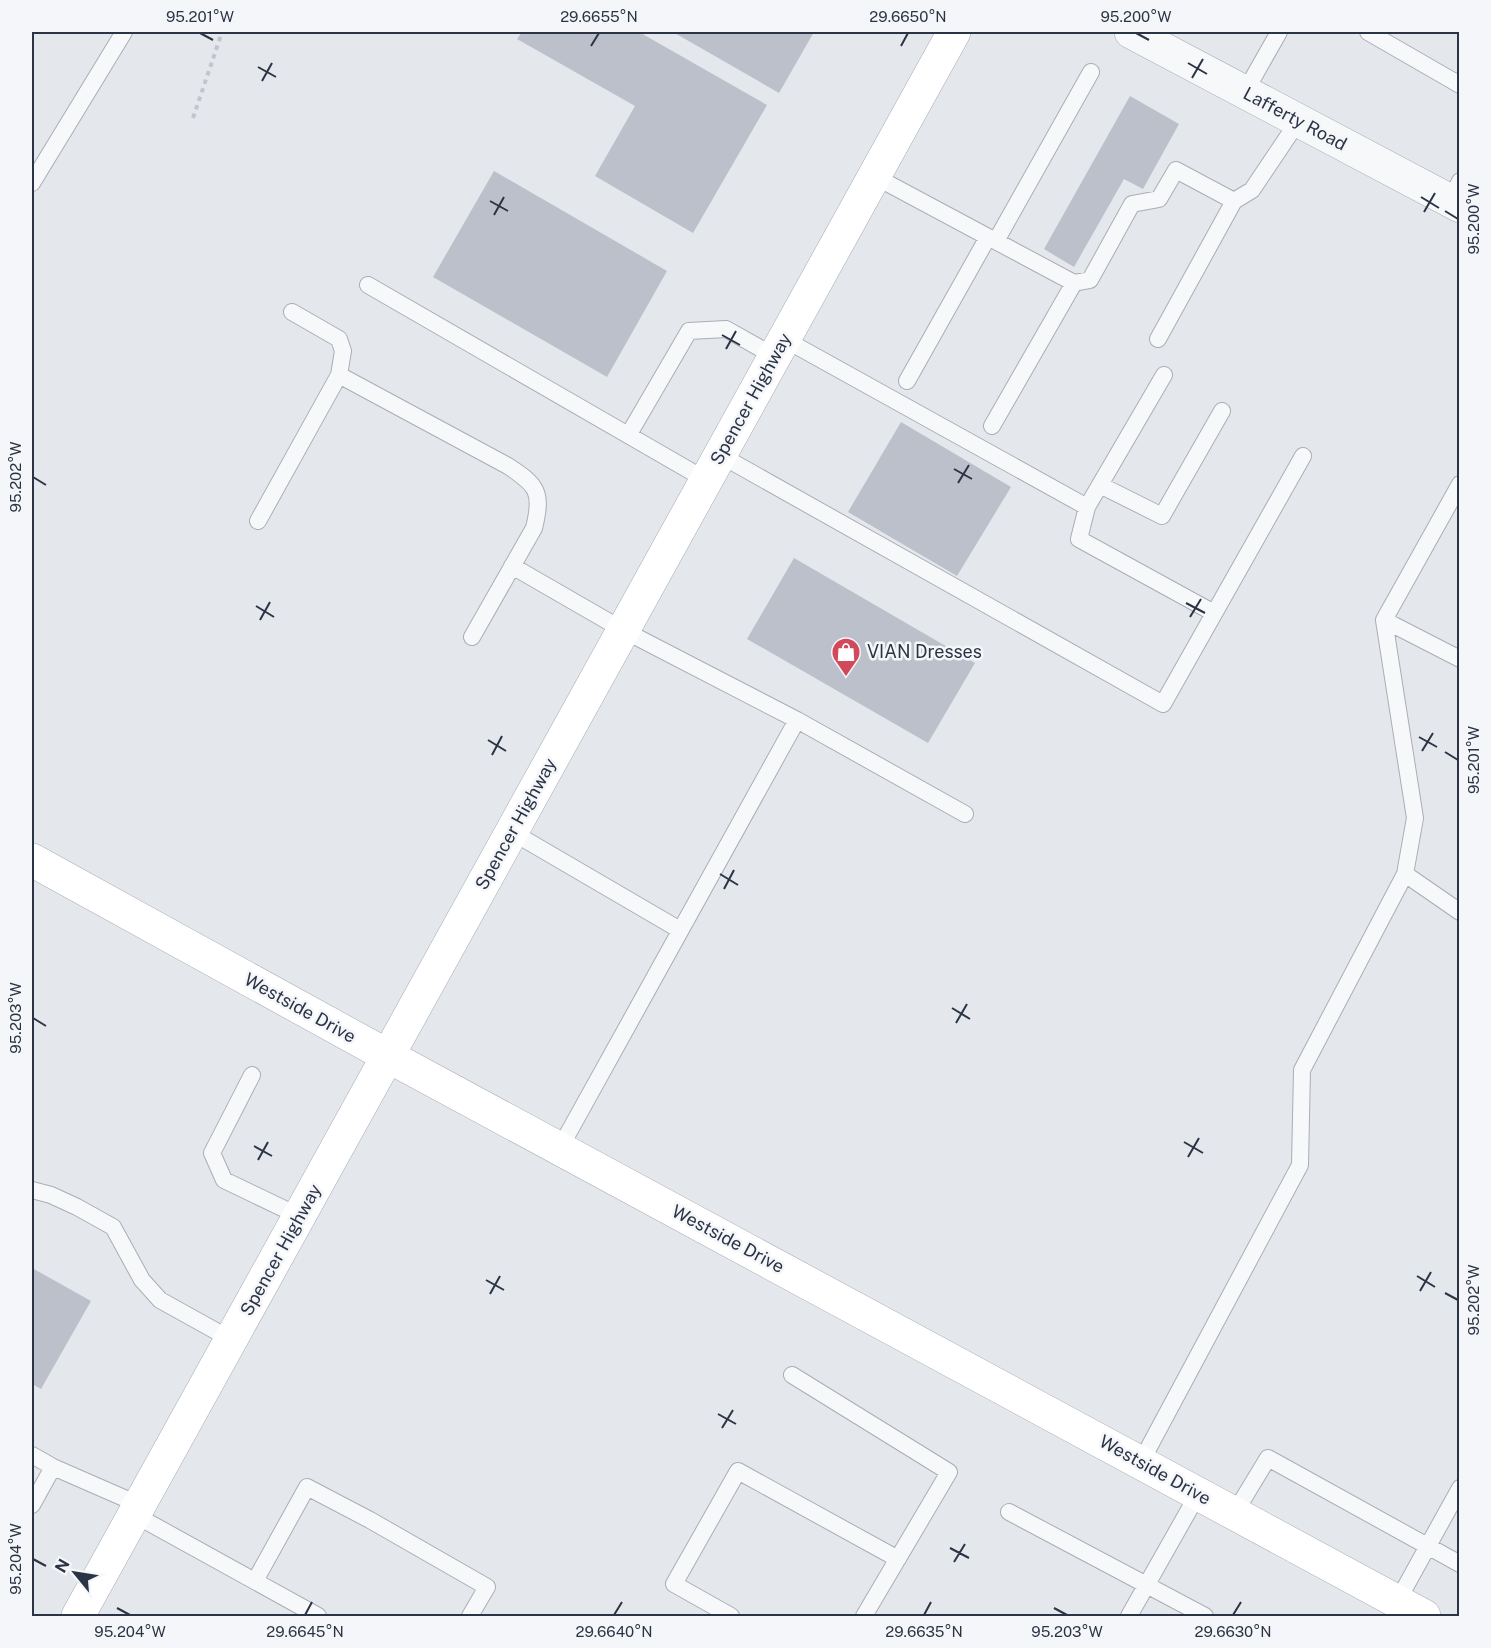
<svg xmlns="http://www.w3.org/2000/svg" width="1491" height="1648" viewBox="0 0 1491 1648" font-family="'Public Sans',sans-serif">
<rect width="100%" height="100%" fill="#e4e7ec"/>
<path fill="#bbc0ca" d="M522,32h117l128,73 -74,128 -98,-57 40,-70 -118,-67z
M673,32h141l-35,61z
M1130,96l49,28 -36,65 -19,-10 -50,88 -30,-18z
M494,171l173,100 -60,106 -174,-100z
M901,422l110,65 -54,89 -109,-64z
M794,558l181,105 -47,80 -181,-104z
M32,1268l59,33 -50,88 -9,-5z"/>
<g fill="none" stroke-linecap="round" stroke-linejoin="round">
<g stroke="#a9aeb7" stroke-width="18">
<path id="lane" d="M1368,32l92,53
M1245,92l34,-60
M874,176l200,107 16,-3 42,-76 27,-5 17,-29 58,31 18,-11 47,-70
M32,183l92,-151
M1450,201l10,-20
M996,241l95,-169
M368,285l338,195
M784,339l303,168 -8,32 135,74
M1158,339l76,-138
M339,375l169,91c29,19 35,26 26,62l-62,109
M907,381l81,-144
M992,426l82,-143
M629,434l60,-103 37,-2 48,27
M720,455l443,249 140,-248
M1460,484l-76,136 76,39
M1100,485l62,31 60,-105
M1087,507l77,-132
M258,521l81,-146 4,-24 -4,-12 -47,-27
M512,566l111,64 174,90 168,94
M512,832l168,98
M1405,874l55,38
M252,1075l-40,78 12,27 75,36
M560,1148l237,-428
M32,1190l19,5 26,12 36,20 29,53 18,20 72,40
M792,1375l157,97 -85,144
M32,1455l21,12 87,38
M1141,1462l159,-297 2,-95 103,-196 10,-56 -31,-198
M32,1505l21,-38
M1009,1512l196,104
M1234,1514l34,-56 192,106
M135,1515l183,101
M255,1581l52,-94 63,33 117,67 -17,29
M1397,1602l63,-114
M731,1616l-57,-32 64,-113 160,88
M1129,1616l69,-122"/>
</g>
<g stroke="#a9aeb7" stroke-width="34">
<path id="street" d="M1131,32l329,174"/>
</g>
<g stroke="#a9aeb7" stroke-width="34">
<path id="secondary" d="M32,860l356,196 1036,560"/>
</g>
<g stroke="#a3abb8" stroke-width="34">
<path id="primary" d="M78,1616l876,-1584"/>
</g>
<path stroke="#c2c5cb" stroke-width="4" stroke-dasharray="4.5 4.5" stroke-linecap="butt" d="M193,118l29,-86"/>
<use href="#lane" stroke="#f7f8fa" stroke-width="16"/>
<use href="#street" stroke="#f7f8fa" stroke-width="33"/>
<use href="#secondary" stroke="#fff" stroke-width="33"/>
<use href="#primary" stroke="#fff" stroke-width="33"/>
</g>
<path fill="none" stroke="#2b3445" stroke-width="2" d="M200,33l13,7M1136,33l13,7M591,46l8,-13M901,46l7,-13M1188,63l19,11M258,67l18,10M1192,78l11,-19M262,81l10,-18M1421,197l18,11M490,201l18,10M1445,211l13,8M1424,212l11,-19M494,215l10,-18M722,335l18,10M726,349l10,-18M954,469l18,10M33,477l13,8M958,483l11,-18M1186,603l19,10M256,606l18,11M1190,617l11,-18M260,620l10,-18M1419,737l18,10M488,740l18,11M1422,751l11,-18M1445,752l13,8M492,755l10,-19M720,874l18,11M724,889l10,-19M952,1008l18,11M33,1018l13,8M956,1023l11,-19M1184,1142l19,11M254,1146l18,10M1188,1157l11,-19M258,1160l10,-18M1417,1276l18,11M486,1280l18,10M1420,1291l11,-19M1445,1293l13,7M490,1294l10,-18M718,1414l18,10M722,1428l11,-18M950,1548l19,10M33,1559l13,7M954,1562l11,-18M117,1608l13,7M1054,1608l13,7M305,1615l7,-13M614,1615l8,-13M924,1615l7,-13M1233,1615l8,-13"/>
<defs>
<g id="shop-pin" transform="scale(1.5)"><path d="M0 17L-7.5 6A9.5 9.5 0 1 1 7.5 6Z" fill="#d1495b" stroke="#f4f6f9"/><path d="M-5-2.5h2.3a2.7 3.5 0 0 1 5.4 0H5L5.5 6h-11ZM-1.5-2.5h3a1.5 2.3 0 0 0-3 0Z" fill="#fff"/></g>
</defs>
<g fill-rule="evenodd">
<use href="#shop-pin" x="846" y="652"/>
</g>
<g text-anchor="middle" stroke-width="5" stroke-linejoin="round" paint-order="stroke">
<g font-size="18" fill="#2b3445" stroke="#f4f6f9">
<text transform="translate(1295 119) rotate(28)" y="6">Lafferty Road</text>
<text transform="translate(751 399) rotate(-61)" y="6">Spencer Highway</text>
<text transform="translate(516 824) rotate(-61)" y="6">Spencer Highway</text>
<text transform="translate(300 1008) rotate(29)" y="6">Westside Drive</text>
<text transform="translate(728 1239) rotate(28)" y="6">Westside Drive</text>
<text transform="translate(281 1250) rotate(-61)" y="6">Spencer Highway</text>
<text transform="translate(1155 1470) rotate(29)" y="6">Westside Drive</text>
</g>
<g font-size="18" fill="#2b3445" stroke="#f4f6f9" text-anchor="start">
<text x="867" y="658">VIAN Dresses</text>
</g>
</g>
<rect width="1491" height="1648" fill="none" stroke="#f4f6f9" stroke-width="66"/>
<g transform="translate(75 1573) rotate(300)" stroke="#f4f6f9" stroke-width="4.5" paint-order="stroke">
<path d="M0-4.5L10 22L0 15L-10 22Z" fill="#2b3445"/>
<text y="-9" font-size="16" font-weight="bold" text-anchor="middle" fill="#2b3445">N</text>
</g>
<rect x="33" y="33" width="1425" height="1582" fill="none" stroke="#2b3445" stroke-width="2"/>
<g font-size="15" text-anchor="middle" fill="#2b3445">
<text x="200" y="22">95.201°W</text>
<text x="599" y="22">29.6655°N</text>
<text x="908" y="22">29.6650°N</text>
<text x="1136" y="22">95.200°W</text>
<text transform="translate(1474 219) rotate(-90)" y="5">95.200°W</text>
<text transform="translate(16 477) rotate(-90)" y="5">95.202°W</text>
<text transform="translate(1474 760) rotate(-90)" y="5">95.201°W</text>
<text transform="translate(16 1018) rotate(-90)" y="5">95.203°W</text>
<text transform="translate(1474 1300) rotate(-90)" y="5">95.202°W</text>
<text transform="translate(16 1559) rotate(-90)" y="5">95.204°W</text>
<text x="130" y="1637">95.204°W</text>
<text x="305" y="1637">29.6645°N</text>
<text x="614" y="1637">29.6640°N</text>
<text x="924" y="1637">29.6635°N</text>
<text x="1067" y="1637">95.203°W</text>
<text x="1233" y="1637">29.6630°N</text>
</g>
</svg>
